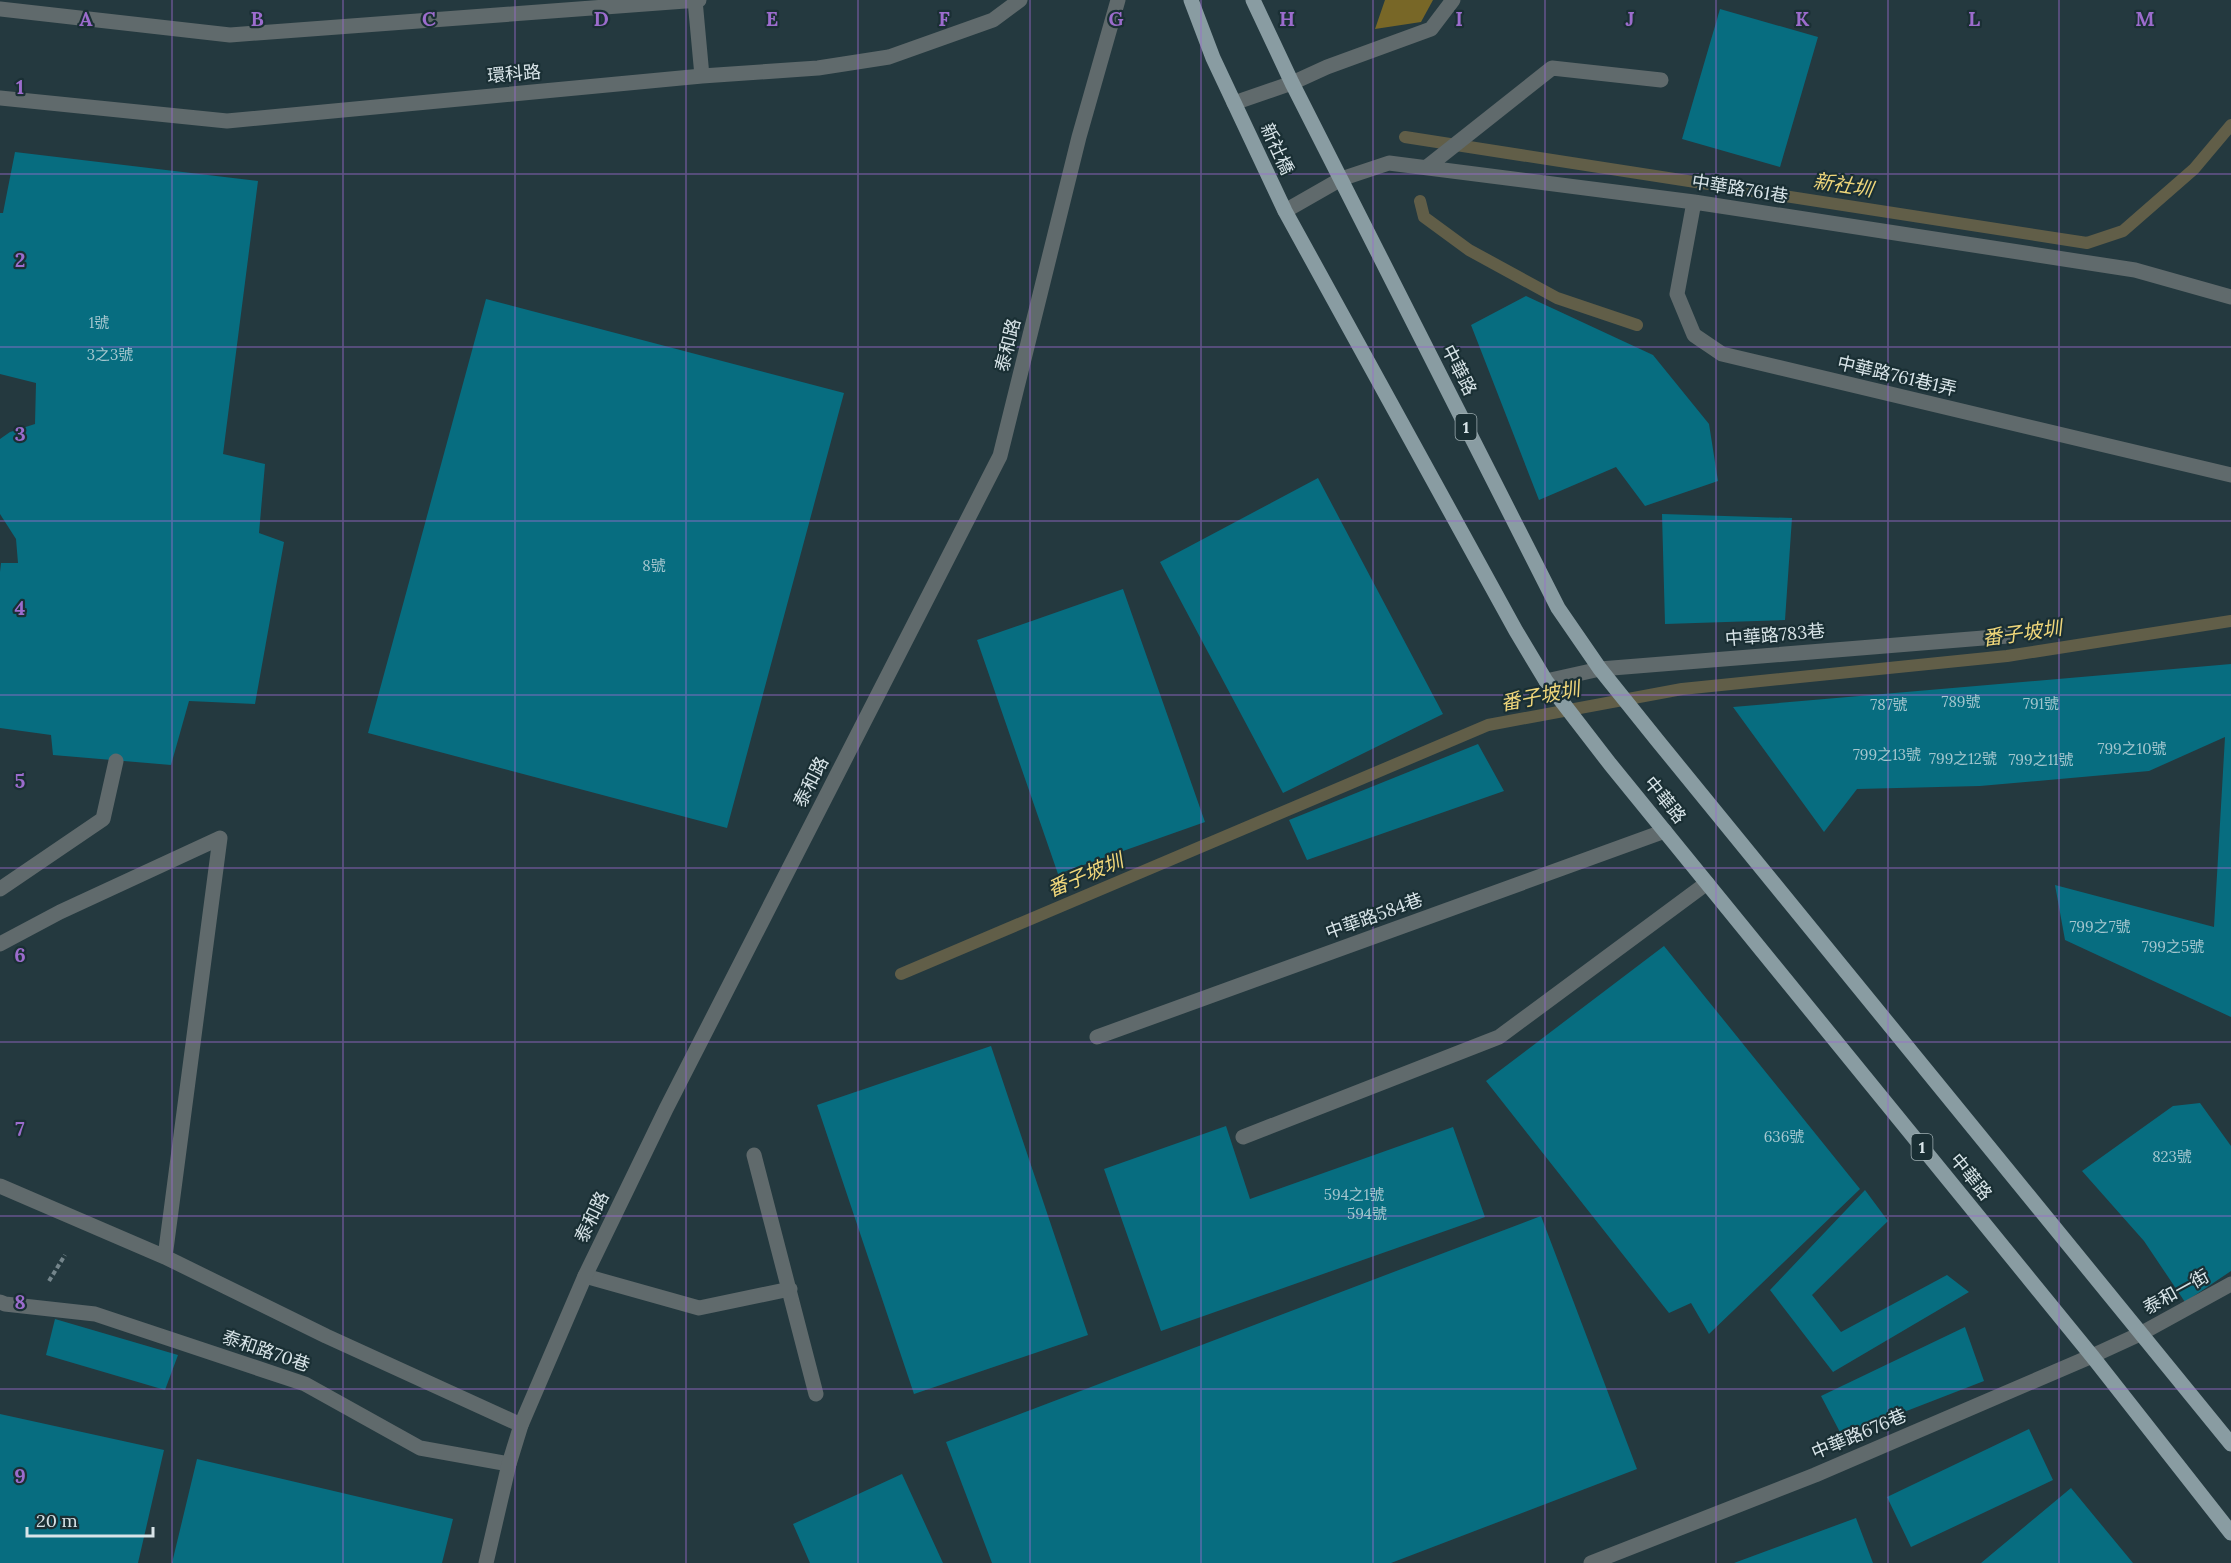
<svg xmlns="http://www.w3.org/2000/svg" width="2231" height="1563" viewBox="0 0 2231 1563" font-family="Lora,'Noto Sans TC',serif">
<rect width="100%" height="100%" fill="#24393f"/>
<path fill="#786727" d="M1385,0h48l-12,22 -46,7z"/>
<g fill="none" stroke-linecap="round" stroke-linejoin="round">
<path stroke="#615e48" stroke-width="12" d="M1405,137l682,106 36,-12 71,-62 37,-44
M1420,201l4,16 45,33 88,48 80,27
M901,974l587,-249 194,-36 325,-33 224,-35"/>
</g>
<path fill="#076d80" d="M1720,9l98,28 -38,130 -98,-28z
M15,152l243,29 -35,273 42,10 -6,69 25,9 -29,162 -66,-3 -18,64 -118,-10 -2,-20 -51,-7v-156l1,-9h17l-2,-24 -16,-25v-75l10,-7 25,-8 1,-41 -36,-9v-161h3z
M1526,296l127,59 56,69 9,57 -73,25 -29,-39 -77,33 -68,-175z
M486,299l358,94 -117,435 -359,-95z
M1318,478l125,236 -160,79 -123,-231z
M1662,514l130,4 -7,102 -120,4z
M1123,589l82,233 -147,52 -81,-234z
M2231,664v353l-166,-77 -10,-55 159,42 11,-190 -76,34 -169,15 -123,3 -33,43 -91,-125z
M1478,744l26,47 -197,69 -18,-40z
M1664,946l196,243 -151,145 -18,-31 -22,10 -183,-232z
M991,1046l97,289 -174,59 -97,-289z
M2200,1103l31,43v125l-46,31 -41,-61 -62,-70 91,-65z
M1226,1126l24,73 203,-72 32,90 -324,114 -57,-162z
M1865,1190l23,31 -76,74 29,37 106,-57 22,17 -136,80 -63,-82z
M1541,1216l96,253 -246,94h-399l-46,-121z
M55,1319l123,36 -13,35 -119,-35z
M1965,1327l19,54 -142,55 -21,-40z
M0,1414l164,36 -26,113h-138z
M2029,1429l24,51 -142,67 -24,-50z
M197,1459l256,60 -11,44h-270z
M902,1474l41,89h-133l-17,-39z
M2071,1488l62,75h-152z
M1856,1518l17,45h-139z"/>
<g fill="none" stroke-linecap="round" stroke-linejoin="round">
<path stroke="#74858b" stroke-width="4" stroke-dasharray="4.5 3" stroke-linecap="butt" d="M49,1281l16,-26"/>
<path stroke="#606a6c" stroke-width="15" d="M695,0l7,76
M0,9l230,26 469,-35
M0,98l227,23 475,-45 116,-8 71,-11 104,-37 27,-20
M1234,103l58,-20 35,-16 104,-38 22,-29
M1427,167l125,-99 109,12
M1694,202l-17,92 17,41 28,19 509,121
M1285,211l56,-32 48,-16 305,39 441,68 96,27
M1546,681l54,-12 408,-33
M0,889l103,-70 13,-58
M0,944l60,-32 160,-74 -55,419
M1097,1037l568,-206
M1243,1137l256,-100 208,-154
M754,1155l62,239
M0,1186l165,71 161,79 195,89
M585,1276l114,32 91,-19
M0,1302l5,2 90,10 210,70 115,64 89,16"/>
<path stroke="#606a6c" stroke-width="15" d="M486,1563l23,-99 12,-39 64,-149 81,-167 334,-653 79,-319 39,-137
M1591,1563l224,-88 277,-119 48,-22 91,-50"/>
<path stroke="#899ca2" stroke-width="15" d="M1191,0l22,58 72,153 231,420 30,50 64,83 482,592 139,177
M1253,0l39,83 266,525 42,61 57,71 574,704"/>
</g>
<path fill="none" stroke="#9c6ccd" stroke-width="1.5" stroke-opacity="0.55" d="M172,0v1563M343,0v1563M515,0v1563M686,0v1563M858,0v1563M1030,0v1563M1201,0v1563M1373,0v1563M1545,0v1563M1716,0v1563M1888,0v1563M2059,0v1563M0,174h2231M0,347h2231M0,521h2231M0,695h2231M0,868h2231M0,1042h2231M0,1216h2231M0,1389h2231"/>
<g text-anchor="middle" stroke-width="4.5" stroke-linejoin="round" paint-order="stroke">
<g font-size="15" fill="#a4c6ce">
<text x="99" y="328">1號</text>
<text x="110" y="360">3之3號</text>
<text x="654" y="571">8號</text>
<text x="1961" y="707">789號</text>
<text x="2041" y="709">791號</text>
<text x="1889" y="710">787號</text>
<text x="2132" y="754">799之10號</text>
<text x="1887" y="760">799之13號</text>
<text x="1963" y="764">799之12號</text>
<text x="2041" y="765">799之11號</text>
<text x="2100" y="932">799之7號</text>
<text x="2173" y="952">799之5號</text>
<text x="1784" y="1142">636號</text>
<text x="2172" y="1162">823號</text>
<text x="1354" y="1200">594之1號</text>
<text x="1367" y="1219">594號</text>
</g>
<g fill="#1a2f34" stroke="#9faeb2" stroke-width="1.5">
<rect x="1455.5" y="414" width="21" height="26" rx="4.5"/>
<rect x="1911.5" y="1134" width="21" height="26" rx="4.5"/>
</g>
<g font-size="16" font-weight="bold" fill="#d8e4e8">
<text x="1466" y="433">1</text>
<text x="1922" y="1153">1</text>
</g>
<g font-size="18" fill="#d8e4e8" stroke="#1a2f34">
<text transform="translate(514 74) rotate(-5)" y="6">環科路</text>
<text transform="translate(1277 149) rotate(65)" y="6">新社橋</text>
<text transform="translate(1740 189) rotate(9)" y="6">中華路761巷</text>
<text transform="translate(1008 345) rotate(-76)" y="6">泰和路</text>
<text transform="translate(1459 370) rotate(63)" y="6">中華路</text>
<text transform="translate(1897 376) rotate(13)" y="6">中華路761巷1弄</text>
<text transform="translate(1775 635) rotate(-5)" y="6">中華路783巷</text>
<text transform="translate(811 782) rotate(-63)" y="6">泰和路</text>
<text transform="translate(1665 800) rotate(51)" y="6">中華路</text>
<text transform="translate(1374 916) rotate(-20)" y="6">中華路584巷</text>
<text transform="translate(1971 1177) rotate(51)" y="6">中華路</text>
<text transform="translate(592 1217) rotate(-64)" y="6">泰和路</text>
<text transform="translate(2176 1292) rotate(-29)" y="6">泰和一街</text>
<text transform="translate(266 1351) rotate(19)" y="6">泰和路70巷</text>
<text transform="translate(1859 1434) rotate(-23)" y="6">中華路676巷</text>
</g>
<g font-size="20" font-style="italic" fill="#efd67a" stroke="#1a2f34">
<text transform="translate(1843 185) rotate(9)" y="7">新社圳</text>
<text transform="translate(2022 633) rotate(-8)" y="7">番子坡圳</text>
<text transform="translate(1540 696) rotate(-11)" y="7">番子坡圳</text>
<text transform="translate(1085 875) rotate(-23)" y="7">番子坡圳</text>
</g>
</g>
<g font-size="20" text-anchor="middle" font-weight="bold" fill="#9c6ccd" stroke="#1a2f34" stroke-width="4.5" stroke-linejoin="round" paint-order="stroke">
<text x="86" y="26">A</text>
<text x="257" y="26">B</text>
<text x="429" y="26">C</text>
<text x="601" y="26">D</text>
<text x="772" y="26">E</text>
<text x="944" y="26">F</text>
<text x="1116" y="26">G</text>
<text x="1287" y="26">H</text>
<text x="1459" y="26">I</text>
<text x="1630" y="26">J</text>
<text x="1802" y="26">K</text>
<text x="1974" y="26">L</text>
<text x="2145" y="26">M</text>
<text x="20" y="94">1</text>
<text x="20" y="267">2</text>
<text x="20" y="441">3</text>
<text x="20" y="615">4</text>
<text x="20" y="788">5</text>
<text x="20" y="962">6</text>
<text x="20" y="1136">7</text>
<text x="20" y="1309">8</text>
<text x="20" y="1483">9</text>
</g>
<path d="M27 1527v9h126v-9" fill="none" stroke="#d8e4e8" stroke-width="3"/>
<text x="36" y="1527" font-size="18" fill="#d8e4e8" stroke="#1a2f34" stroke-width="4.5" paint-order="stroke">20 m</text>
</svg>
